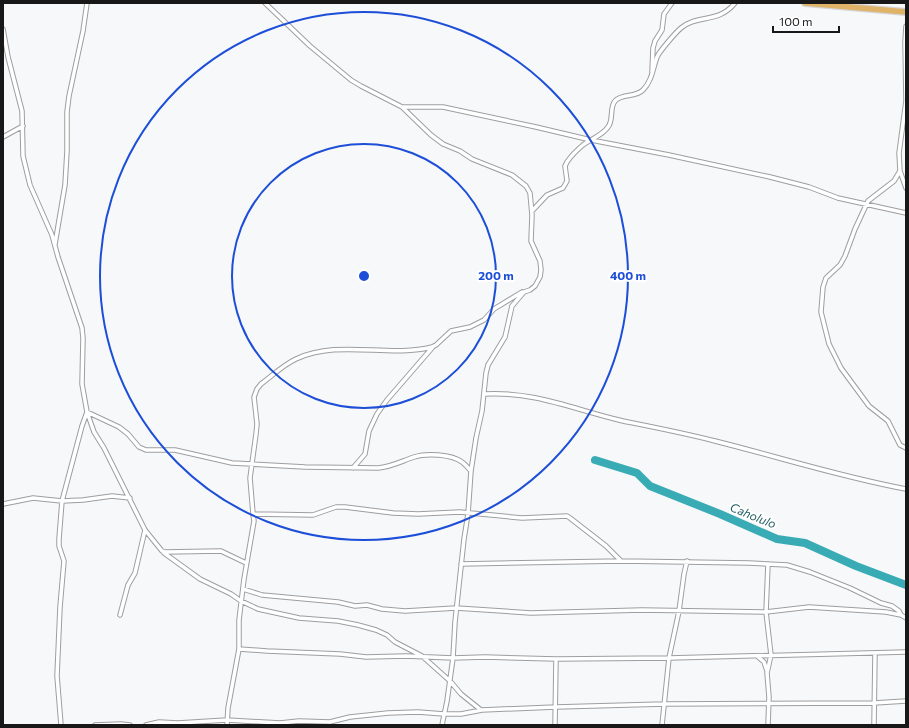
<svg xmlns="http://www.w3.org/2000/svg" width="909" height="728" viewBox="0 0 909 728" font-family="Commissioner,sans-serif">
<rect width="100%" height="100%" fill="#f6f8fa"/>
<g fill="none" stroke-linecap="round" stroke-linejoin="round">
<path stroke="#39abb5" stroke-width="8" d="M595,460l42,13 13,13 70,28 57,25 28,4 51,23 50,19"/>
<g stroke="#9d9ea0" stroke-width="5.5">
<path id="street" d="M265,3l45,43 41,34 10,6 41,21 29,28 12,9 17,7 12,8 40,16 14,11 4,7 2,22 -1,26 9,20 1,9 -1,7 -5,9 -5,4 -6,2 -12,14 -7,31 -17,28 -2,8 -4,38 -6,27 -5,33 -3,43 -4,25 -9,83 -2,36 -6,43 -5,24
M906,26l-1,16 1,59 -7,52 1,18 6,17
M3,29l5,28 14,54 1,45 7,29 22,50 6,22 24,71 1,10 -1,46 5,28 7,20 10,16 41,82 17,21 3,1 56,-1 25,12
M652,72l1,-24 2,-7 7,-11 2,-16 8,-11
M402,107h41l93,20 55,13 78,15 101,22 39,10 29,11 68,15
M3,137l20,-11
M900,171l-6,10 -26,20 -13,28 -10,27 -5,9 -14,13 -3,9 -2,25 8,32 12,24 28,38 19,15 12,24 6,3
M532,211l15,-16 16,-7 4,-7 -2,-15 2,-4c4,-6 10,-12 16,-17 8,-6 20,-10 25,-18 6,-7 1,-19 7,-26 7,-8 20,-3 28,-11 9,-9 10,-22 14,-33 2,-5 19,-25 24,-29 17,-14 37,-4 54,-25
M55,244l10,-59 2,-34v-39l2,-16 14,-65 4,-28
M484,394c51,-3 91,16 139,27 30,6 61,12 92,20 64,16 126,36 191,48
M353,468l12,-14 4,-23 8,-17 10,-14 45,-52
M3,504l30,-6 29,3 21,-1 29,-4 18,2
M253,514l-3,-36 6,-44 1,-10 -3,-27 3,-8 4,-5c11,-8 22,-19 35,-25 43,-20 92,-1 136,-12l4,-2 15,-14 19,-4 14,-7 10,-11 28,-17
M164,553l36,26 31,15 10,7 17,8 41,9 39,3 20,4 18,5 11,5 8,7 27,14 28,25 11,13 20,16
M461,564l160,-3 128,2 38,2 23,7 40,16 31,15 11,3 7,5 2,4
M243,589l19,6 76,7 17,4 12,-1 15,4 23,2 51,-3 75,5 111,-3 124,2 43,-5 77,5 15,3 5,3
M120,615l8,-30 7,-12 10,-43
M239,649l28,2 73,3 26,3 40,-1 47,2 32,-1 71,2 113,-1 237,-6
M757,656l7,6 3,9
M61,725l-4,-49 3,-69 4,-46 -5,-15v-7l3,-38 20,-75 5,-14 32,15 9,7 11,13 7,3h29l57,13 73,4 73,1c13,-1 24,-7 36,-11 12,-4 37,-3 48,5 3,2 6,6 9,9
M95,725l26,-1 9,1
M146,725l13,-3 19,1 49,-3 53,3 19,-2 31,1 20,-5 38,-4 30,-1 26,2h17l21,-4 74,-3 108,-3 210,-1 32,-2
M227,725l1,-17 11,-59v-29l5,-41 10,-58 -1,-7 60,1 23,-8h9l48,6 25,1 42,-2 62,6 45,-2 3,2 36,28 15,15
M555,725l1,-66
M662,725l7,-67 10,-47 5,-37 3,-13
M768,725l1,-28 -2,-24 4,-18 -5,-43 2,-48
M874,725l1,-72"/>
</g>
<g stroke="#d5d5d6" stroke-width="8">
<path id="primary" d="M805,3l101,9"/>
</g>
<use href="#street" stroke="#fff" stroke-width="3.5"/>
<use href="#primary" stroke="#dfb368" stroke-width="5.5"/>
</g>
<g fill="none" stroke="#1d4ed8" stroke-width="2">
<circle cx="364" cy="276" r="132"/>
<circle cx="364" cy="276" r="264"/>
</g>
<g text-anchor="middle" stroke-width="4" stroke-linejoin="round" paint-order="stroke">
<g font-size="12" font-style="italic" fill="#215f64" stroke="#fff">
<text transform="translate(753 516) rotate(22)" y="4">Caholulo</text>
</g>
</g>
<circle cx="364" cy="276" r="6" fill="#1d4ed8" stroke="#fff" stroke-width="2"/>
<g font-size="12" text-anchor="middle" font-weight="bold" fill="#1d4ed8" stroke="#fff" stroke-width="4" stroke-linejoin="round" paint-order="stroke">
<text x="496" y="280">200 m</text>
<text x="628" y="280">400 m</text>
</g>
<rect width="909" height="728" fill="none" stroke="#181819" stroke-width="8"/>
<path d="M773 26v6h66v-6" fill="none" stroke="#181819" stroke-width="2"/>
<text x="779" y="26" font-size="12" fill="#181819" stroke="#ffffff" stroke-width="3" paint-order="stroke">100 m</text>
</svg>
